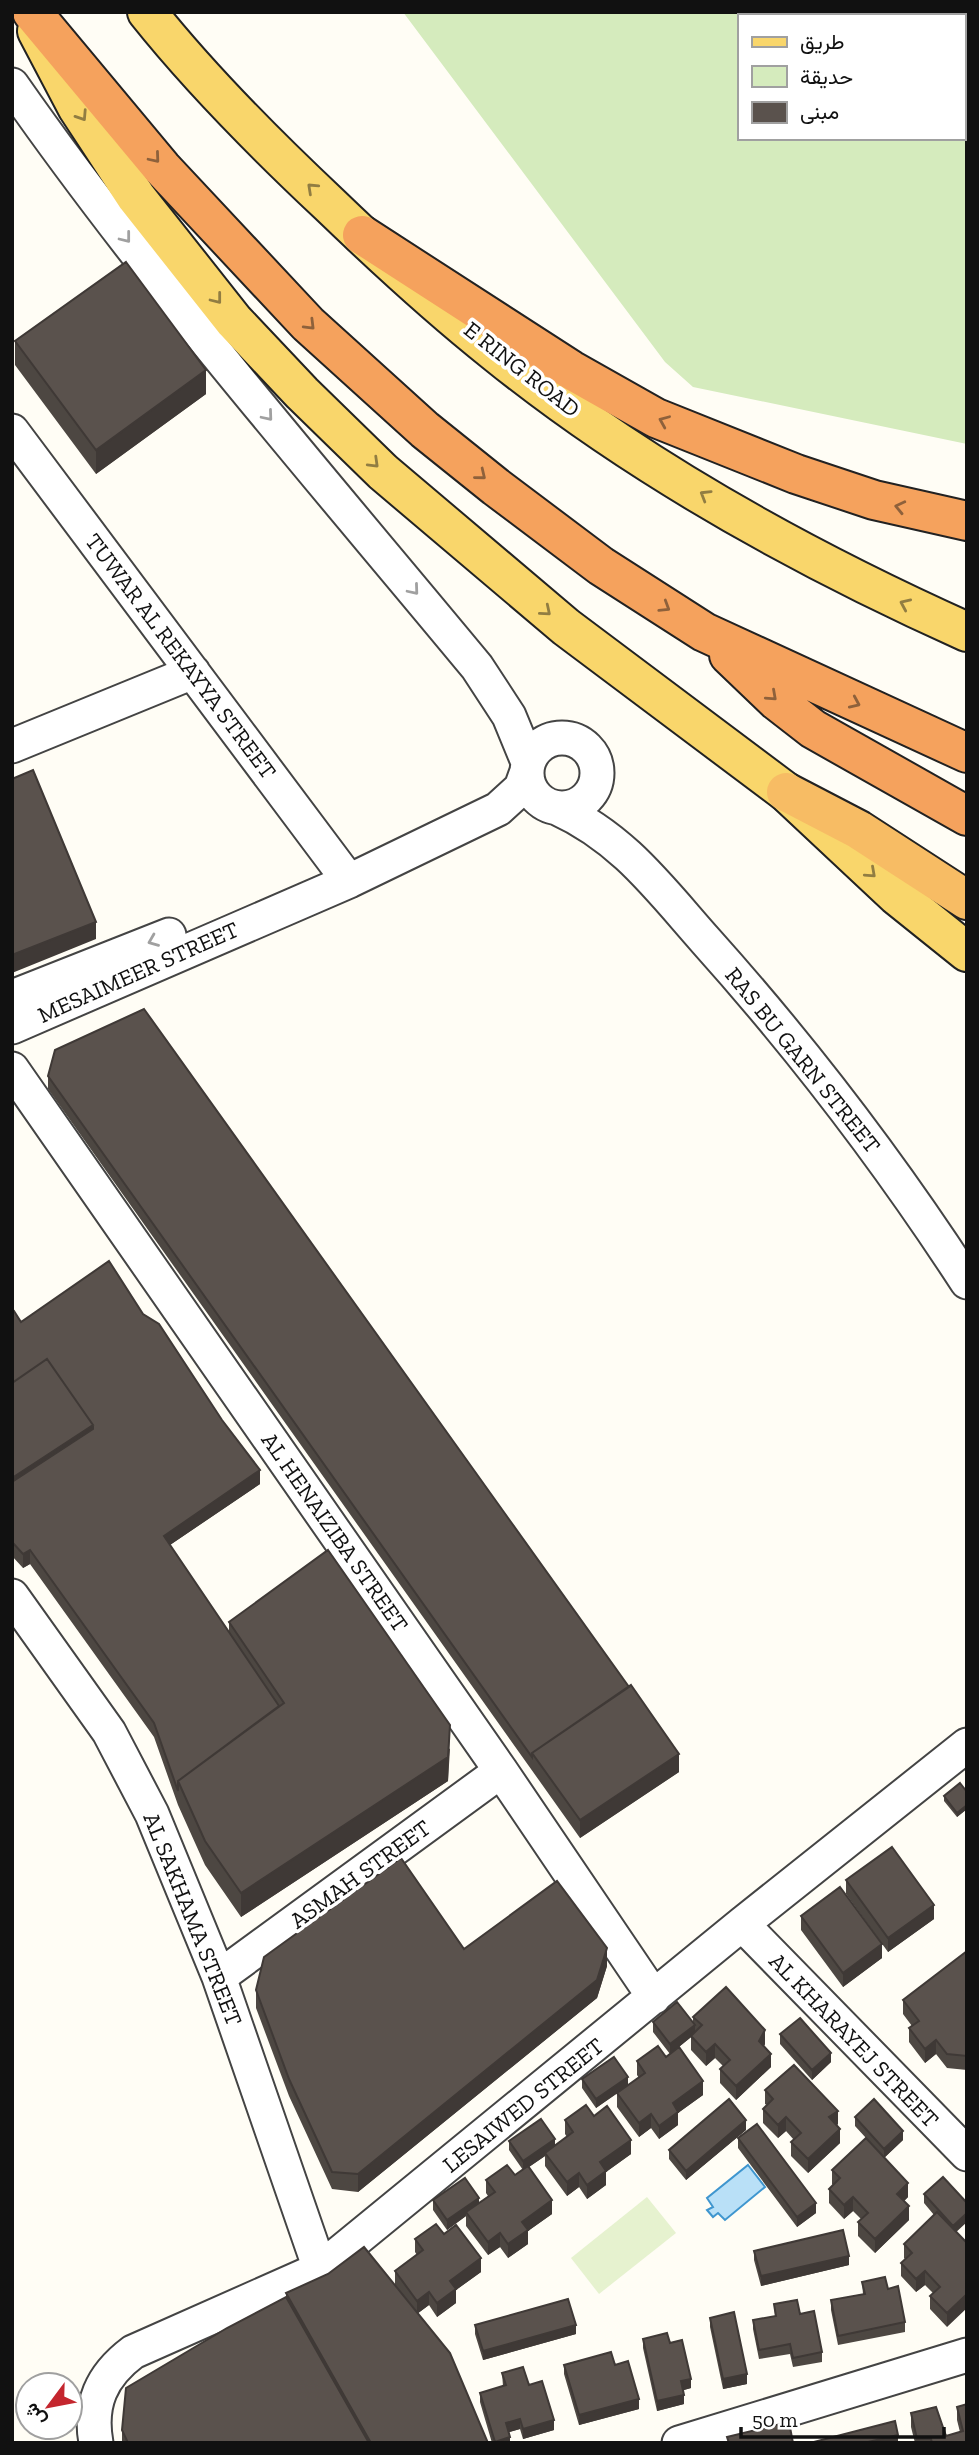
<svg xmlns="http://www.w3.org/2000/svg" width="979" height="2455" viewBox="0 0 979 2455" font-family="'Zilla Slab',Vazirmatn,serif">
<rect width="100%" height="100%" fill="#fffdf5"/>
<path fill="#d5ebbd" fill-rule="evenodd" d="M403,12h564v432l-274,-57 -28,-25zM739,16h224v122h-224z"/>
<path fill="#e6f2cf" d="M647,2197l29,36 -77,61 -28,-36z"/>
<path fill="#b9e0f7" stroke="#3f96cf" stroke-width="2" d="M748,2165l17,22 -40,33 -7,-7 -5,4 -6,-7 6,-3 -6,-9z"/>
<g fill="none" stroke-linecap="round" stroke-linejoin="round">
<g stroke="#444" stroke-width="37">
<path id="minor" d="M12,85c142,203 307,391 465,582l32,49 19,46
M12,431l337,450
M527 773a35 35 0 1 1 70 0a35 35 0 1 1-70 0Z
M12,746l181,-74
M557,808c66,30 102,80 149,133 95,106 183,221 261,341
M12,997l157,-62
M12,1027l337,-146 149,-72 23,-21 5,-14
M12,1069l489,702 153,226
M12,1596l97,136 43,82 67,163 101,292
M742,1924l225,230
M219,1977l282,-206
M96,2443c-7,-39 5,-67 37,-91l187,-83 422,-345 225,-179
M679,2443l288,-88"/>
</g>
<g stroke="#222" stroke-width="42">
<path id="primary" d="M147,12c55,69 118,132 182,192 53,51 108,102 166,148 142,115 305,205 472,280
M37,31l40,76 59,90 98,124 68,72 81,79 183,155 220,165 110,103 71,57"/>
</g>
<g stroke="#222" stroke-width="42">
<path id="trunk" d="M786,792l73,38 108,70"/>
</g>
<g stroke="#222" stroke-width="42">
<path id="motorway" d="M32,12l130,156 146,156 117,106 71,57 105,79 103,66 263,121
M362,235l209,135 85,48 140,56 78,26 93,21
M729,655l48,46 36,28 154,87"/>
</g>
<use href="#minor" stroke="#fff" stroke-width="33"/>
<use href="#primary" stroke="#f9d66b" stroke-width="38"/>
<use href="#trunk" stroke="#f7bc64" stroke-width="38"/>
<use href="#motorway" stroke="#f5a25d" stroke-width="38"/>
</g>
<path fill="#4d4742" d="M15,341l191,53 -110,80 -81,-109z
M48,1076l631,696 -99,66 -532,-749z
M12,1312l9,10 122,-8 117,170 -90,61 59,87v-10l221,127 -2,32 -207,136 -36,-52 -27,-60 -24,-68 -124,-173 -7,4 -11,-12z
M967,1792v17l-10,8 -13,-16v-5z
M846,1880l88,39 -46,33 -42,-58z
M801,1916l81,42 -39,29 -42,-57z
M967,1951v119l-20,-2 -11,-14 -11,9 -16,-21v-14l3,-2 -9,-12v-14z
M607,1966l-10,32 -239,194 -26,-3 -43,-93 -33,-88v-18z
M693,2017l72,27 -1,2 7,21 -35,33 -16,-17v-14l3,-3 -8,-8 -9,8 -15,-16v-13l-17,14 29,44 -25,18v12l-19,14 -8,-11 -12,9 -22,-30v-14l-21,15 -14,-20v-9l46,6 11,-7 -2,-3v-14l29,-4 4,-3 -17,-22v-10l40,1z
M780,2034l51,28 -19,18 -32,-36z
M765,2090l73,34 -1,1 3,18 -32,30 -17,-17v-14l3,-2 -8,-9 -8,7 -15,-15v-14l4,-4 -2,-1z
M594,2116l37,38 -25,18v13l-19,14 -8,-12 -12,9 -22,-30v-10l-16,11 23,47 -24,17v13l-20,14 -8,-11 -12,8 -22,-29v-10l-19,14 -14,-20v-10l46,3 9,-7 -2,-3v-13l29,-5 8,-5 -14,-20v-9l46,4 12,-8 -2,-3v-14z
M855,2117l48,23 -19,18 24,39 -4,4 5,19 -34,33 -17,-17v-14l3,-3 -8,-8 -9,8 -15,-16v-14l4,-4 -1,-1v-14l34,-32 -11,-12z
M746,2130l-60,50 -17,-21v-9z
M738,2138l78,75 -19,14 -59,-79z
M943,2177l13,55 -9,95 -17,-18v-13l3,-3 -8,-8 -9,7 -15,-16v-13l4,-4 -1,-1v-14l30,-29 -10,-12v-9z
M444,2234l37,38 -25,18v13l-19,14 -8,-12 -11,8 70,130h-366v-13l164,-133v-4l109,-8v-14l22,-16 -2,-3v-13z
M754,2251l95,14 -88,21 -7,-26z
M862,2282l43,40v10l-67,13 -7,-35v-10l32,-6z
M774,2304l26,10 22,38v10l-29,5 -3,-13 -31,5 -6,-30v-9l22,-4z
M710,2318l37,66 -24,5 -13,-62z
M475,2325l101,9 -93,26 -8,-26z
M643,2339l27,4 21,45 -8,2 1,14 -27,7 -14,-63z
M564,2365h51l24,44 -60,16 -15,-51z
M502,2373l27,12 25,45 -31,9 -3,-10 -11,3 1,11h-18l-12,-41v-9l23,-7z
M957,2407l10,36h-52l-4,-16v-14l35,23 14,-4 -3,-12z"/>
<path fill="#3f3936" d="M206,370v24l-110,80v-24z
M96,922v17l-84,34v-18z
M93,1425v17l-81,53v-17z
M260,1470v14l-96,65v-13z
M30,1550v14l-7,4v-14z
M450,1725l-2,56 -207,136v-24z
M679,1754v18l-99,66v-18z
M967,1805v4l-10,8v-4z
M934,1905v14l-46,33v-14z
M882,1944v14l-39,29v-14z
M607,1948v18l-10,32 -239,194v-18z
M695,2025v9l-25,20v-10z
M765,2030v14l-6,11v-14z
M936,2040v14l-11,9v-14z
M715,2044v14l-9,8v-14z
M831,2053v9l-19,18v-10z
M771,2054v13l-35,33v-14z
M628,2077v9l-32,22v-9z
M703,2081v14l-25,18v12l-19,14v-13l14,-23z
M838,2111v13l-9,7v-14z
M651,2114v14l-12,9v-14z
M786,2117v14l-8,7v-13z
M746,2120v10l-60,50v-9z
M840,2129v14l-32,30v-14z
M903,2131v9l-19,18v-9z
M555,2139v9l-10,5v3l-22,15v-10z
M631,2140v14l-25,18v13l-19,14v-14l13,-23z
M579,2173v14l-12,9v-14z
M908,2183v14l-11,11v-14z
M853,2197v14l-9,8v-14z
M479,2198v10l-13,4v4l-19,14v-10z
M552,2200v14l-24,17v13l-20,14v-14l14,-22z
M816,2203v10l-19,14v-10z
M909,2206v14l-34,33v-14z
M967,2213v9l-14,13v-9z
M500,2233v14l-12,8v-13z
M849,2256v9l-88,21v-10z
M481,2258v14l-25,18v13l-19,14v-14l13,-22z
M925,2271v14l-9,7v-13z
M429,2292v13l-12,9v-13z
M967,2294v14l-20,19v-14z
M576,2325v9l-93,26v-9z
M747,2374v10l-24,5v-10z
M691,2379v9l-10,3v-10z
M684,2395v9l-27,7v-10z
M639,2399v10l-60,16v-10z
M520,2419v10l-14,4v-10z
M554,2420v10l-31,9v-10z
M898,2435v8h-34z
M510,2437v6h-15v-1z"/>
<path fill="#5a524d" stroke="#3f3936" stroke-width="2" d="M126,262l80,108 -110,80 -81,-109z
M33,770l63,152 -84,33v-176z
M144,1009l485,678 -97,66v4l-484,-681 7,-26z
M109,1261l34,53 16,10 63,96 38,50 -96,66 115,170 -101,75v10l-24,-68 -124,-173 -7,4 -11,-12v-60l81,-53v-4l-46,-66 -35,24v-71l2,-1 7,11z
M47,1359l46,66 -81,53v-95z
M328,1550l122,175 -2,32 -207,136 -36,-52 -27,-60 106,-78 -55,-81z
M631,1685l48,69 -99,66 -48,-67z
M960,1783l7,9v13l-10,8 -13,-17z
M892,1847l42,58 -46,33 -42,-58z
M401,1858l63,91 93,-68 50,67 -10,32 -239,194 -26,-2 -43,-93 -33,-89 8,-33z
M840,1887l42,57 -39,29 -42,-57z
M967,1951v105l-20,-2 -11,-14 -11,9 -16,-21 10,-7 -16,-21z
M726,1987l39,43 -6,11 12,13 -35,32 -16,-17 10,-9 -15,-16 -9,8 -15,-16 11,-11 -9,-8z
M677,2002l18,23 -25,19 -17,-22z
M800,2018l31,35 -19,17 -32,-36z
M658,2046l8,11 13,-10 24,34 -30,22 5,9 -19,14 -8,-12 -12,9 -22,-30 28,-20 -8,-12z
M614,2057l14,20 -32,22 -14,-20z
M794,2065l44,46 -9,6 11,12 -32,30 -17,-17 10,-9 -15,-16 -8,8 -15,-16 10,-10 -8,-9z
M729,2099l17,21 -60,51 -17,-21z
M874,2099l29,32 -19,18 -29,-32z
M586,2105l8,11 13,-10 24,34 -31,22 6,9 -19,14 -8,-12 -12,9 -22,-29 28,-21 -8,-12z
M541,2119l14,20 -32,22 -14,-20z
M757,2124l59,79 -19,14 -59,-79z
M866,2138l42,45 -11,11 12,12 -34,33 -17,-17 10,-9 -15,-16 -9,8 -15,-16 11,-11 -8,-8z
M507,2165l8,10 13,-9 24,34 -30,22 6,8 -20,14 -8,-11 -12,9 -22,-30 29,-20 -9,-12z
M943,2177l24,26v10l-14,13 -29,-32z
M465,2178l14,20 -32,22 -14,-20z
M937,2212l30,31v51l-20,19 -17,-17 10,-9 -15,-16 -9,8 -15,-16 11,-10 -8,-9z
M436,2224l8,10 12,-9 25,33 -31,23 6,8 -19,14 -8,-11 -12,9 -22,-30 28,-21 -8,-11z
M843,2230l6,26 -88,20 -7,-25z
M364,2247l86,106 38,90h-117l-85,-150 42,-19z
M885,2277l3,12 10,-3 7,36 -67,14 -7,-36 34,-6 -3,-12z
M286,2297l83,146h-241l-6,-13 4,-42 101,-60z
M568,2299l8,26 -93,26 -8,-26z
M797,2300l3,14 14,-3 8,41 -29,6 -3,-14 -31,6 -6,-30 23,-4 -2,-12z
M734,2312l13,62 -24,5 -13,-61z
M667,2333l3,10 12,-3 9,39 -10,2 3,14 -27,6 -14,-62z
M611,2352l4,13 13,-4 11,38 -60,16 -15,-50z
M523,2367l6,18 13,-4 12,39 -31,9 -3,-10 -14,4 4,14 -15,5 -15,-49 26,-8 -4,-12z
M967,2404v39h-35l-1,-4h-14l-6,-26 25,-6 10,29 17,-5 -6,-24z
M895,2421l3,14 -34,8h-54z
M789,2422l4,21h-64l-2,-6z"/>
<defs><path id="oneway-chevron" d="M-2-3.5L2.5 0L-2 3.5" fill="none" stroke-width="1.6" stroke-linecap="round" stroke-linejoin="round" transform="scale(1.75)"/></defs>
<g stroke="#917d42">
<use href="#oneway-chevron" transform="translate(82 116) rotate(57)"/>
<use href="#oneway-chevron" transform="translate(312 188) rotate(-137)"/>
<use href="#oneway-chevron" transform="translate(217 299) rotate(52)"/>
<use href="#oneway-chevron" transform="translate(374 463) rotate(44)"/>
<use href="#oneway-chevron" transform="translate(705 495) rotate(-149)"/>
<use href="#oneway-chevron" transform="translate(905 604) rotate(-156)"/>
<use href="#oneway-chevron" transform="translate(546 611) rotate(40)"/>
<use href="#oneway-chevron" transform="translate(871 873) rotate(42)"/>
</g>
<g stroke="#8e613b">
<use href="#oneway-chevron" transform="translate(155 158) rotate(50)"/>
<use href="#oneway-chevron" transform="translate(310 325) rotate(45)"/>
<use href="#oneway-chevron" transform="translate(664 421) rotate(-157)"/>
<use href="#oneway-chevron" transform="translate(481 475) rotate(39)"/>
<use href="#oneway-chevron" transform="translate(900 507) rotate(-167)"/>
<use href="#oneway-chevron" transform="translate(665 607) rotate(32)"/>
<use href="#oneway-chevron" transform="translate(772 696) rotate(42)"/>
<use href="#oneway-chevron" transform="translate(855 703) rotate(24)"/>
</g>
<g stroke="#a0a0a0">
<use href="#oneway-chevron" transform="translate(126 238) rotate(52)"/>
<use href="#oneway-chevron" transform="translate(268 416) rotate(50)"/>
<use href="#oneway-chevron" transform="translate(414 590) rotate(50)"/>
<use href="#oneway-chevron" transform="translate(153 941) rotate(158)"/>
</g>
<g text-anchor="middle" stroke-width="7" stroke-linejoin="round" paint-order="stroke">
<g font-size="23" fill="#111" stroke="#fff">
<text transform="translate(522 369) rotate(38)" y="8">E RING ROAD</text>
<text transform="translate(181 656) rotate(53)" y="8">TUWAR AL REKAYYA STREET</text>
<text transform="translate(138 972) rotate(-24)" y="8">MESAIMEER STREET</text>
<text transform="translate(803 1060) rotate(51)" y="8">RAS BU GARN STREET</text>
<text transform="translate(335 1532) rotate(55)" y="8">AL HENAIZIBA STREET</text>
<text transform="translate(360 1874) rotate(-36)" y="8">ASMAH STREET</text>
<text transform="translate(193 1919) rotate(68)" y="8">AL SAKHAMA STREET</text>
<text transform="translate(854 2040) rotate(46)" y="8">AL KHARAYEJ STREET</text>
<text transform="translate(523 2105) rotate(-39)" y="8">LESAIWED STREET</text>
</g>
</g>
<rect width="979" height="2455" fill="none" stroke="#111111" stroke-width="28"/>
<rect x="738" y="14" width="228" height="126" fill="#ffffff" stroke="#a0a0a0" stroke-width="2"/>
<rect x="752" y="37" width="35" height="10" fill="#f9d66b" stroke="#a0a0a0" stroke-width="2"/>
<text x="800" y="49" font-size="21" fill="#111111">طريق</text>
<rect x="752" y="66" width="35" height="21" fill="#d5ebbd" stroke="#a0a0a0" stroke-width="2"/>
<text x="800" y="84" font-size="21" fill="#111111">حديقة</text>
<rect x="752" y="102" width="35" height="21" fill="#5a524d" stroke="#a0a0a0" stroke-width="2"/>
<text x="800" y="119" font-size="21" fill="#111111">مبنى</text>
<g transform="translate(49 2406) rotate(238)"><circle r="33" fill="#ffffff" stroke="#a0a0a0" stroke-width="2"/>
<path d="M0-5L12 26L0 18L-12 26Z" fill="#c4262e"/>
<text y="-10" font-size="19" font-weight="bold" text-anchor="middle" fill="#111111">ش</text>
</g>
<path d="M741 2427v10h203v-10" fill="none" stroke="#111111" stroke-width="3.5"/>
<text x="752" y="2427" font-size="21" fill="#111111" stroke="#ffffff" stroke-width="5" paint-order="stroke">50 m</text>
</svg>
